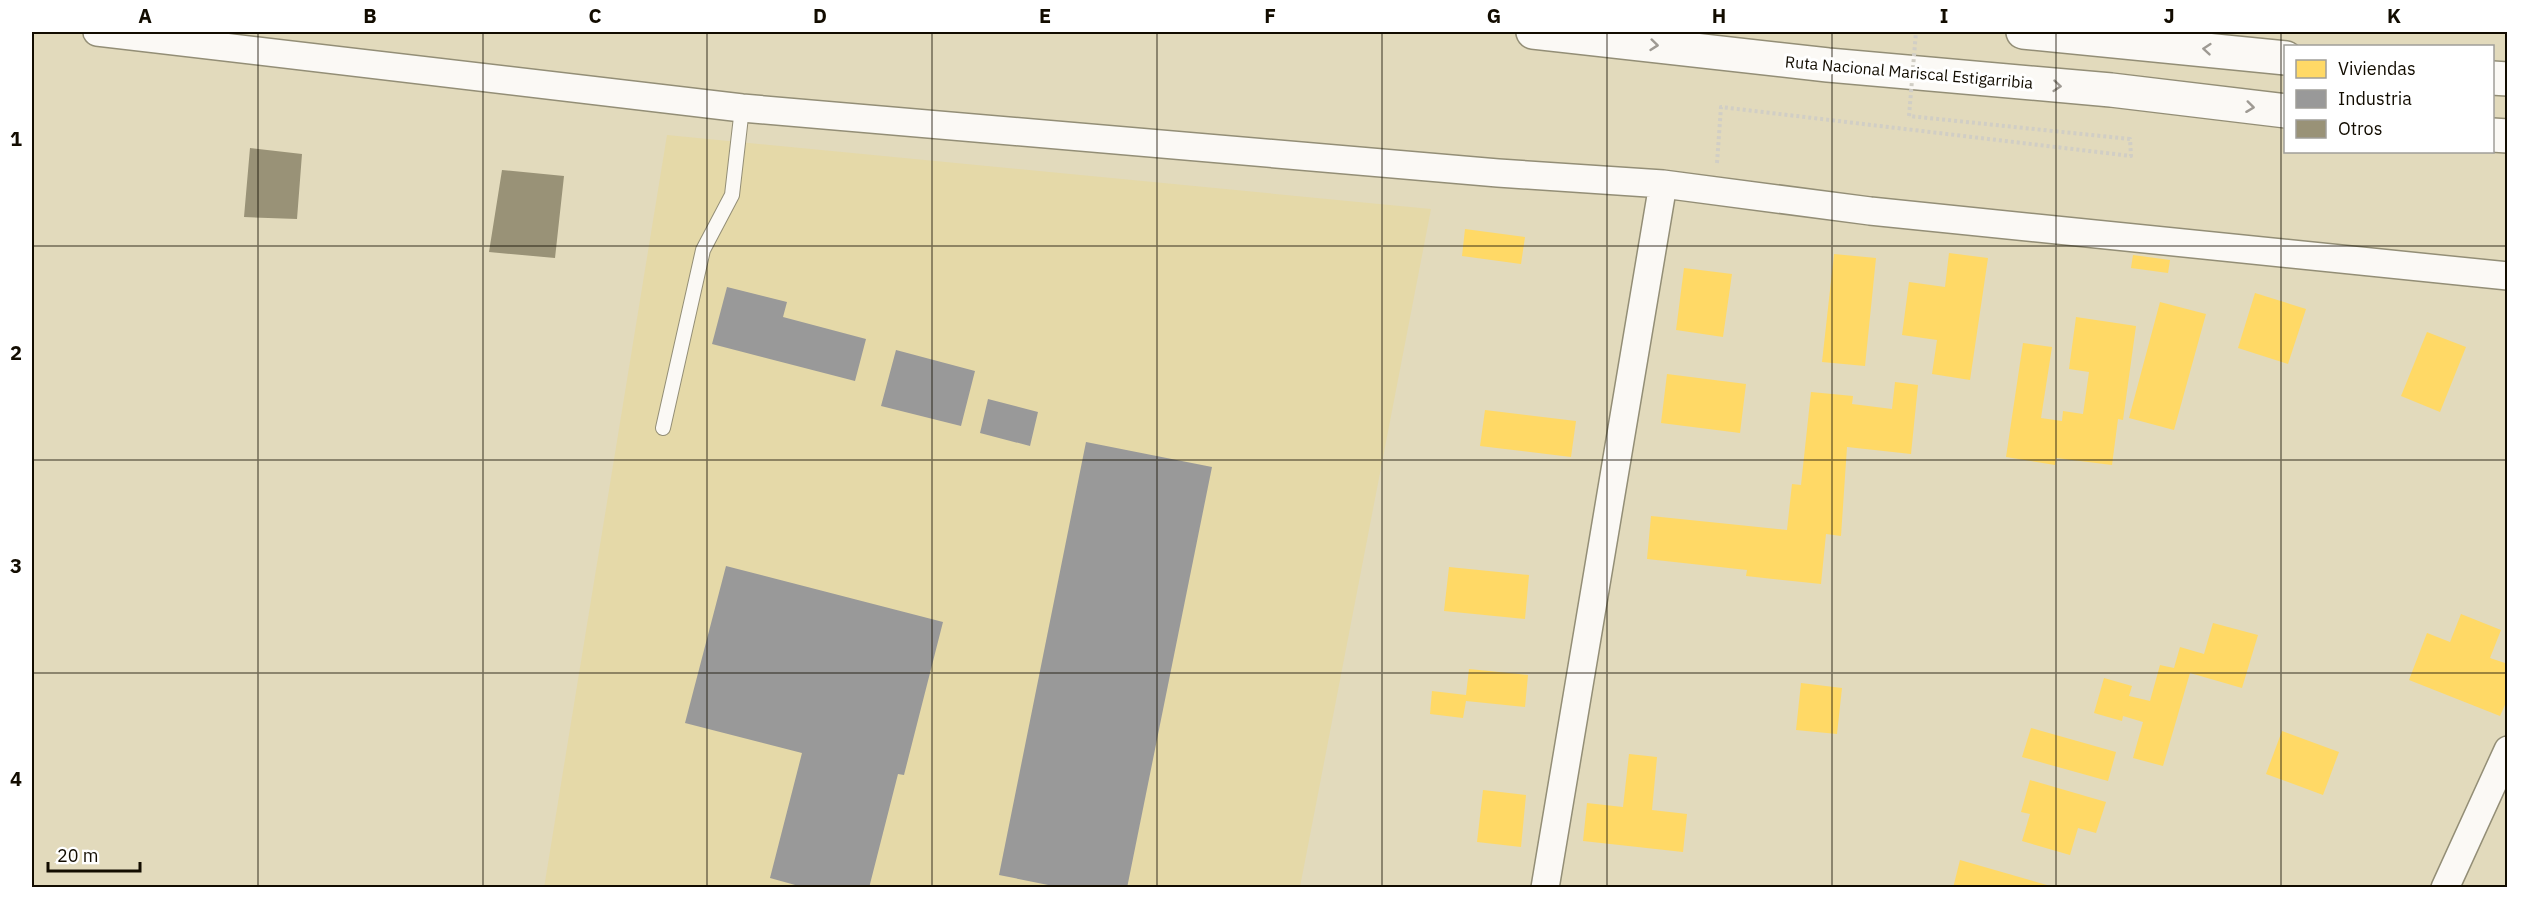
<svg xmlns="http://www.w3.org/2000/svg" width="2539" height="919" viewBox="0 0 2539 919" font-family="'IBM Plex Sans',sans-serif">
<rect width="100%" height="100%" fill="#e2dabc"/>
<path fill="#e5d9a8" d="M667,135l764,74 -131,678 -756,1z"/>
<path fill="#ffd966" d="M1465,229l60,8 -4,27 -59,-8z
M1949,253l39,5 -18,122 -38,-6 5,-34 -35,-5 7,-53 36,5z
M1834,254l42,4 -11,108 -43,-4z
M2133,255l37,5 -2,13 -37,-5z
M1684,268l48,6 -9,63 -47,-7z
M2255,293l51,16 -18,55 -50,-16z
M2160,302l46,12 -32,116 -45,-12z
M2076,317l60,9 -13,94 -5,-1 -6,46 -56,-7 -1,7 -49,-8 17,-114 29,4 -11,71 21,3 1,-10 20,3 6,-42 -20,-3z
M2427,332l39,15 -26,65 -39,-16z
M1667,374l79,10 -6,49 -79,-10z
M1895,382l23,3 -7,69 -64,-7 -6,89 -15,-2 -5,50 -75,-8 1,-6 -100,-11 4,-43 136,14 5,-46 9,1 10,-93 42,4 -1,8 40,5z
M1485,410l91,11 -5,36 -91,-11z
M1449,567l80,8 -4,44 -81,-8z
M2461,614l40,16 -11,28 18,6v34l-8,18 -91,-36 18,-47 23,9z
M2213,623l45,12 -16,53 -52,-15 -27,93 -30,-8 10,-36 -20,-6 -1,5 -28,-8 10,-35 28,8 -3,10 21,5 10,-36 14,3 6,-21 24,7z
M1469,669l59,6 -3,32 -59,-6 -3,17 -33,-4 2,-23 34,4z
M1801,683l41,5 -5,46 -41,-4z
M2031,728l85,24 -8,29 -86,-24z
M2282,731l57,21 -16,43 -57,-21z
M1629,754l28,3 -5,53 35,4 -4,38 -100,-11 4,-38 36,4z
M2030,780l76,22 -10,31 -18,-5 -8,27 -48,-14 8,-27 -9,-2z
M1483,790l43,5 -5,52 -44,-5z
M1960,860l94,27 -1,1h-100z"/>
<path fill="#999" d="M727,287l60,15 -4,15 83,22 -11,42 -143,-37z
M896,350l79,21 -14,55 -80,-20z
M988,399l50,13 -8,34 -50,-13z
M1086,442l126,25 -85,421h-64l-64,-13z
M726,566l217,56 -39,153 -6,-1 -29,114h-63l-36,-10 32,-125 -117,-30z"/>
<path fill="#999277" d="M250,148l52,6 -5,65 -53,-2z
M502,170l62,6 -9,82 -66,-6z"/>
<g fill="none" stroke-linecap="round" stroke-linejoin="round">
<g stroke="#938e76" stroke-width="16">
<path id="lane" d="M663,428l40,-178 29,-55 10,-87"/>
</g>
<g stroke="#938e76" stroke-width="30">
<path id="street" d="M97,32l645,76 756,65 165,11 207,27 638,65
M1545,888l118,-704
M2445,888l63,-138"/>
</g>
<g stroke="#938e76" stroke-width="36">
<path id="highway" d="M1533,32l295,33 283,25 175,21
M2023,32l263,26
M2492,78l16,1
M2492,135l16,1"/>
</g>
<path stroke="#d1cec5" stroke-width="4" stroke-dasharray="3 3" stroke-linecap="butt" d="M1717,163l4,-56 410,49 -1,-17 -221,-23"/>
<use href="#lane" stroke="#fbf9f5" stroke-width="14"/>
<use href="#street" stroke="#fbf9f5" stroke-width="27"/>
<use href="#highway" stroke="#fbf9f5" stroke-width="33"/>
<path stroke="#d1cec5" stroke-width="4" stroke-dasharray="3 3" stroke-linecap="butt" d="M1909,116l7,-84"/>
</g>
<defs><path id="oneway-chevron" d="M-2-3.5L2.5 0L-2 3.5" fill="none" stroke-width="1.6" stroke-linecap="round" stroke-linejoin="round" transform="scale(1.5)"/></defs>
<g stroke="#9e9a93">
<use href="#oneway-chevron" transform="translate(1654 45) rotate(6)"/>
<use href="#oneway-chevron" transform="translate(2207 49) rotate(-175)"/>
<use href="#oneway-chevron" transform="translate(2057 86) rotate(5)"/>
<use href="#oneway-chevron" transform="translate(2250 107) rotate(7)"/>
</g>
<path fill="none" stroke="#120c00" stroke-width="1.5" stroke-opacity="0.55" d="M258,32v856M483,32v856M707,32v856M932,32v856M1157,32v856M1382,32v856M1607,32v856M1832,32v856M2056,32v856M2281,32v856M32,246h2476M32,460h2476M32,673h2476"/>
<g text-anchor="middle" stroke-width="6" stroke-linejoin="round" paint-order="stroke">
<g font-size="16" fill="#120c00" stroke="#fff">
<text transform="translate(1909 72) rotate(5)" y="6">Ruta Nacional Mariscal Estigarribia</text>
</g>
</g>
<rect width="2539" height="919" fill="none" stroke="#ffffff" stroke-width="66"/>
<rect x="2284" y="45" width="210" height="108" fill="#ffffff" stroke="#a09e99" stroke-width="1.5"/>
<rect x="2296" y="60" width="30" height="18" fill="#ffd966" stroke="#a09e99" stroke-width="1.5"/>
<text x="2338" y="75" font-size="18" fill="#120c00">Viviendas</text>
<rect x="2296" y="90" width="30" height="18" fill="#999999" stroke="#a09e99" stroke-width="1.5"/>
<text x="2338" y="105" font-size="18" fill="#120c00">Industria</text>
<rect x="2296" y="120" width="30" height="18" fill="#999277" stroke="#a09e99" stroke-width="1.5"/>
<text x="2338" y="135" font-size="18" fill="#120c00">Otros</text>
<path d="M48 862v9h92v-9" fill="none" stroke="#120c00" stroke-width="3"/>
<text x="57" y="862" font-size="18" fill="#120c00" stroke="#ffffff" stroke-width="4.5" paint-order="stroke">20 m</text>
<rect x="33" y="33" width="2473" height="853" fill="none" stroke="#120c00" stroke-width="2"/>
<g font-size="20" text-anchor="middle" font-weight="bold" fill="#120c00">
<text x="145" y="23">A</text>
<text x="370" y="23">B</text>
<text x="595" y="23">C</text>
<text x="820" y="23">D</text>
<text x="1045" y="23">E</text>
<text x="1270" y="23">F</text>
<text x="1494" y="23">G</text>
<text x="1719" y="23">H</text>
<text x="1944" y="23">I</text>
<text x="2169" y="23">J</text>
<text x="2394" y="23">K</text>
<text x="16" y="146">1</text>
<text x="16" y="360">2</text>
<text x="16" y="573">3</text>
<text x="16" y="786">4</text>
</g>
</svg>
